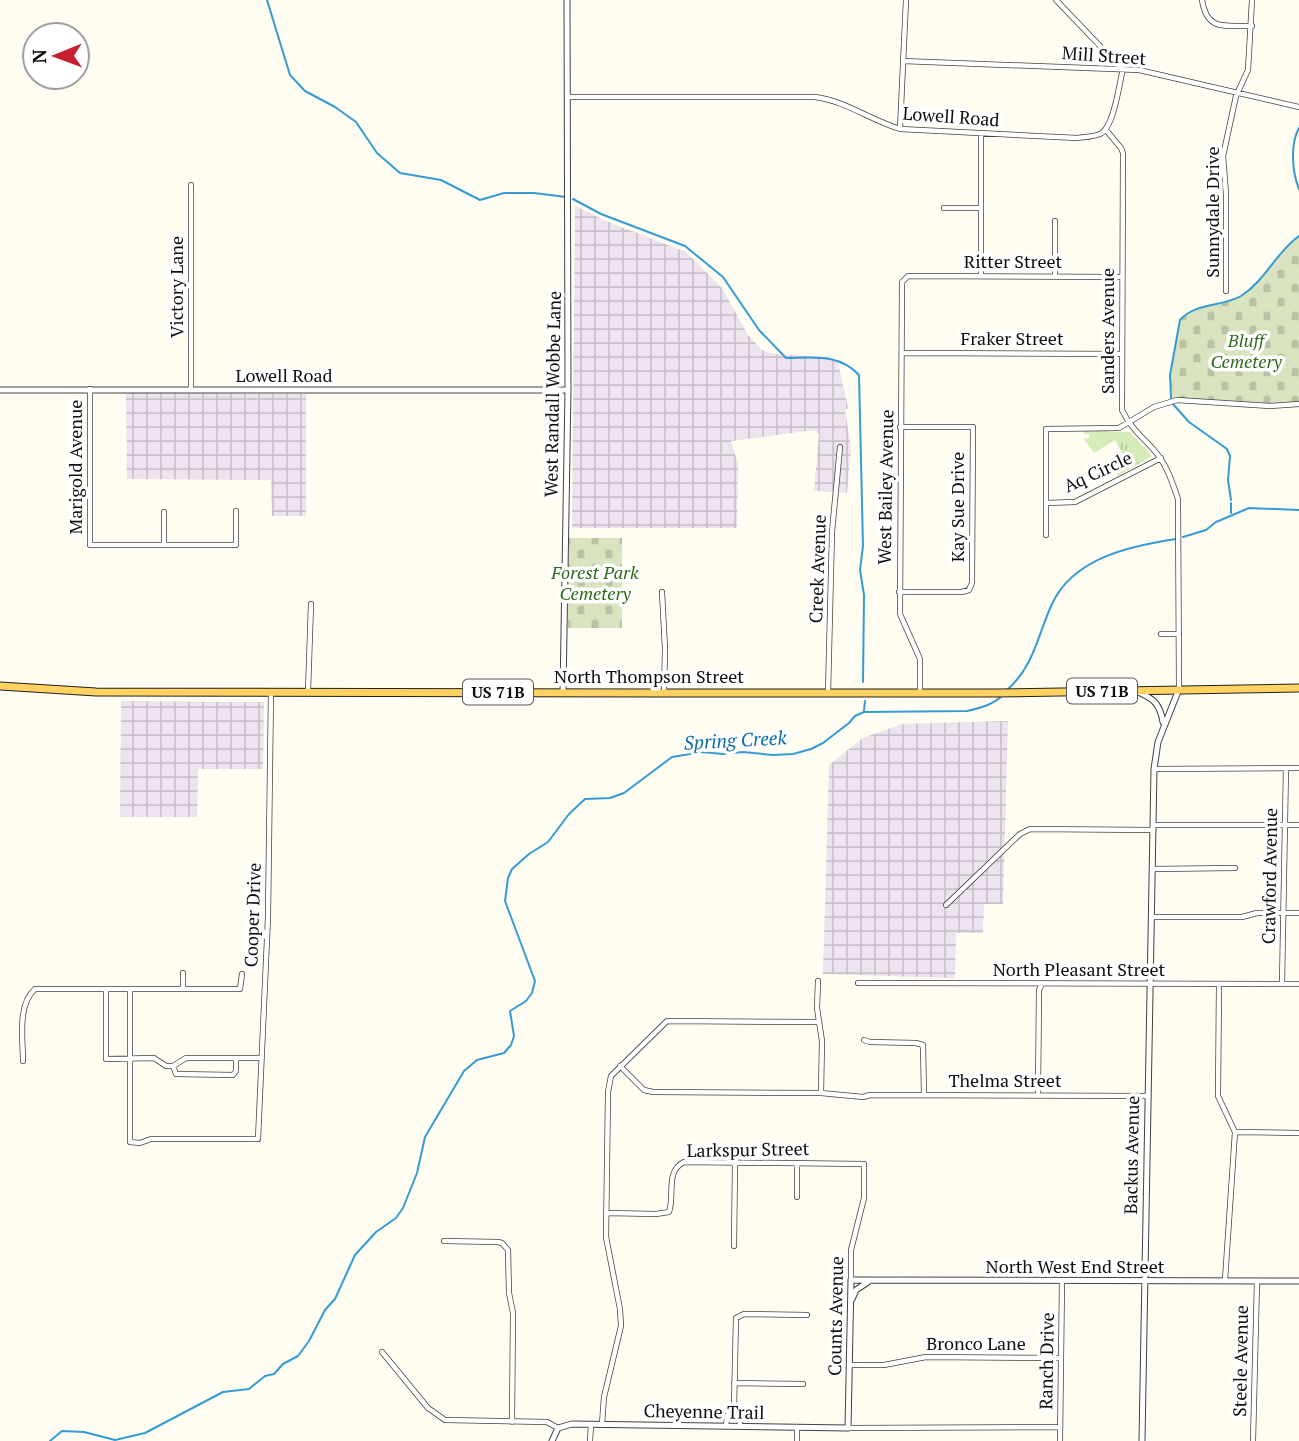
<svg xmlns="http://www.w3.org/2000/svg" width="1299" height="1441" viewBox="0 0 1299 1441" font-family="'PT Serif',serif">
<defs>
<pattern id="industrial-grid" width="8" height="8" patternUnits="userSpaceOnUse" patternTransform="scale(1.75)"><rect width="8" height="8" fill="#ece3ee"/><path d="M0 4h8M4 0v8" fill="none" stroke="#c9c2cb"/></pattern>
<pattern id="grass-tufts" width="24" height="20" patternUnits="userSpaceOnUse" patternTransform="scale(1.75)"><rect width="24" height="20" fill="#d5ecb8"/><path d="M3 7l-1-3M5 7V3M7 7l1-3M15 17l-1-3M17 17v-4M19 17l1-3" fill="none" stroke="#b6c99d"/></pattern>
<pattern id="cemetery-stones" width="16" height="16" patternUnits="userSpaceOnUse" patternTransform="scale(1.75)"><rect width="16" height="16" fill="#d9e3c0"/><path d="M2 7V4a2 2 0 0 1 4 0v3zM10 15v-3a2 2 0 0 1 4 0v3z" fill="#b9c2a4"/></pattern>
</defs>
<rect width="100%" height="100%" fill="#fffcf1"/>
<path fill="url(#industrial-grid)" d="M575,206l31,15 80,31 36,36 26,47 14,15 13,4 53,3 10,5 10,46 -3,2 6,38 -4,45 -33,-2 5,-57 -5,-4 -83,11 7,23 -1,64h-165z
M126,393l180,1v122h-34l-1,-36 -144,-1z
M121,701l143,1 -1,67h-65l-1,48h-77z
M1008,721l-5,183h-19l-1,29h-27l-1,45 -132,-4 6,-209 34,-27 39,-14z"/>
<path fill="url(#grass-tufts)" d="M1084,431l46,1 22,24 -34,20 -4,-7 13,-7 -12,-22 -21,13 -10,-14 5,-1 1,-4h-6z"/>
<path fill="url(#cemetery-stones)" d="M1299,236v168l-29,2 -98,-5 -2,-26 10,-55c16,-18 42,-13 61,-24 25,-16 35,-44 58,-60z
M568,538h54v90h-54z"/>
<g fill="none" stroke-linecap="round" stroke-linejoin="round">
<path stroke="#359bd5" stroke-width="2" d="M267,0l23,75 15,16 30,16 21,15 21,31 23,20 41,7 39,20 24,-7h30l32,4
M1299,128c-9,16 -7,44 0,61
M573,199l28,15 84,32 38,31 36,53 27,28c27,0 53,-5 73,17l4,171 -3,24 4,25 -1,87
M1171,398l-1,-23 10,-55c16,-18 42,-13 61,-24 25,-16 35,-44 58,-60
M1173,404l16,18 38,27 3,7 -2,24 3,20
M1231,503v10
M1183,537l23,-7 10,-8 33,-14 50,2
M1008,689c26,-23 30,-55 44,-85 21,-46 78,-58 124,-65
M864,711l1,-10
M50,1441l12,-10 22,1 31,8 30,-7 78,-41 26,-3 16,-13 9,-2 9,-10 15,-8 11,-15 16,-31 10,-11 20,-44 21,-23 20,-14 7,-10 14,-35 8,-36 39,-66 13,-11 27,-7 7,-8 3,-9 -4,-25 16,-10 6,-8 3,-12 -30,-80 3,-23 4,-9 17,-15 19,-12 21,-28 16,-15 25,-1 14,-5 48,-36 30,-5 21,2 20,-2 30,3 20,-1 18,-5 12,-6 26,-20 6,-7 9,-4 103,-1c13,-3 25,-6 35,-15"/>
<g stroke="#424242" stroke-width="6">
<path id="minor" d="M1056,0l66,69
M1202,0c5,32 23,25 50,26
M903,61l236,9 160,37
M568,97h247c31,4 55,23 85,32l177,9c7,-1 16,-1 23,-4 14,-6 19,-50 23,-65
M900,129l6,-129
M1106,130l15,18 2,5 -1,257c8,17 19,26 31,39 13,14 19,32 25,50l1,190
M944,208h37
M1055,221v55
M981,276v-142
M1226,291v-97l-3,-38 13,-60 12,-26 4,-70
M902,353l220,1
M90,389v156h146v-34
M191,389v-204
M1046,503l29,-1 86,-44
M1046,535v-106l73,-1 35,-21 23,-7 93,6 29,-2
M164,544v-32
M662,592l3,57 -1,44
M899,592h63l7,-2 3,-7 1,-156h-73
M1161,634h18
M308,691l3,-87
M828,693l4,-161 8,-85
M920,693v-34l-20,-45 2,-332 6,-6 214,1
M1154,769l145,-1
M1153,825h146
M1152,869l83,-1
M946,905l74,-71 10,-5 123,1
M1151,917h91l15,-4h42
M242,974l-2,15h-110v153l10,1 11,-4h107l10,-222 3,-225
M818,981l-1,27 5,33 -1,52
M858,983l441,1
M1282,984l4,-216
M1219,985l-1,111 17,36 -10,148
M106,989v70l48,-1 12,8h7l13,-8h75
M183,989v-16
M864,1040l6,2 46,1 7,2 1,50
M23,1061c0,-22 -6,-56 12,-72h95
M173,1066l3,8 57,1 3,-4v-13
M620,1066l24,24 9,2 168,1 42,4 7,-2 277,1
M1038,1095l1,-105 3,-6
M1235,1132l64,1
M797,1197v-34
M607,1213l49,1 13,-2c6,-17 -4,-41 15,-50l180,2v34l-13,52v30
M444,1241l54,1 4,1 6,7 1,43 4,20 -1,109
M734,1246l1,-83
M382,1352l46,56 17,12 102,2 11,6
M849,1365h35l42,-8 135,1
M734,1383l69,1
M602,1424l2,-27 17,-71 -1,-17 -14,-72 2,-145 3,-16 56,-55 151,1
M726,1426l1,-10 7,-9
M740,1426l-1,-12 -5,-7 2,-89 8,-4 63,1
M848,1428l212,-1
M590,1441l1,-17
M797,1441v-13
M1060,1441l2,-160
M1253,1441l4,-160"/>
</g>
<g stroke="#424242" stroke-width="7">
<path id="tertiary" d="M0,390h568
M563,692l5,-302 -1,-390
M1138,692c17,7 22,13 25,30
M852,1299l4,-9 12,-8
M552,1441l6,-13 14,-4 276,4 3,-148 448,1
M1142,1441l12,-672 4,-27 21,-53"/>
</g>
<g stroke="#202020" stroke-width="9">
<path id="primary" d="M0,686l96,6 568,1h332l303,-5"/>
</g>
<use href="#minor" stroke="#fff" stroke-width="4.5"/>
<use href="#tertiary" stroke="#fff" stroke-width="5"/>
<use href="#primary" stroke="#ffd261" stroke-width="7"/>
</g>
<g text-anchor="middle" stroke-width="7" stroke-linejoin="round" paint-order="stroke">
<g fill="#fff" stroke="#575757" stroke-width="2">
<rect x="1067" y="678.5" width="70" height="25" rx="5"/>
<rect x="463" y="679.5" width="70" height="25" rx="5"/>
</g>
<g font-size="16" font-weight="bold" fill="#0f0f0f">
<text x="1102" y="697">US 71B</text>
<text x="498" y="698">US 71B</text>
</g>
<g font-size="18" fill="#0f0f0f" stroke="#fff">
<text transform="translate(1104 56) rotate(4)" y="6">Mill Street</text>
<text transform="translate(951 117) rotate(4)" y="6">Lowell Road</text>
<text transform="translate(1213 212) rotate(-90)" y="6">Sunnydale Drive</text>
<text x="1013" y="268">Ritter Street</text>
<text transform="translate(177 287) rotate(-90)" y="6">Victory Lane</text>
<text transform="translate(1108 331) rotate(-90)" y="6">Sanders Avenue</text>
<text x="1012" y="345">Fraker Street</text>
<text x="284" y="382">Lowell Road</text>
<text transform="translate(553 394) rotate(-89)" y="6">West Randall Wobbe Lane</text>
<text transform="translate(76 467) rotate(-90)" y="6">Marigold Avenue</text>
<text transform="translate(1098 472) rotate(-25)" y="6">Aq Circle</text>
<text transform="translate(886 487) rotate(-89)" y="6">West Bailey Avenue</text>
<text transform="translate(958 507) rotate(-90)" y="6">Kay Sue Drive</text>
<text transform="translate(818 569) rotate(-88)" y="6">Creek Avenue</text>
<text x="649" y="683">North Thompson Street</text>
<text transform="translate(1270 876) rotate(-89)" y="6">Crawford Avenue</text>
<text transform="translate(253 915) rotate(-88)" y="6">Cooper Drive</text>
<text x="1079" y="976">North Pleasant Street</text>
<text x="1005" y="1087">Thelma Street</text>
<text transform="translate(748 1150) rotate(-1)" y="6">Larkspur Street</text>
<text transform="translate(1132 1155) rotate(-89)" y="6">Backus Avenue</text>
<text x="1075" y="1273">North West End Street</text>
<text transform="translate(836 1316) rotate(-89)" y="6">Counts Avenue</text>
<text x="976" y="1350">Bronco Lane</text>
<text transform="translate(1047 1361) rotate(-89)" y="6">Ranch Drive</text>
<text transform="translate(1241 1361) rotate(-89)" y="6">Steele Avenue</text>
<text transform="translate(704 1412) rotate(1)" y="6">Cheyenne Trail</text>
</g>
<g font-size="18" font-style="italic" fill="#2f6b1b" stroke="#fff">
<text x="1246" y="347">Bluff<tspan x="1246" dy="21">Cemetery</tspan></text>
<text x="595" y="579">Forest Park<tspan x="595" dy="21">Cemetery</tspan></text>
</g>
<g font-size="19" font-style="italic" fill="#106ca8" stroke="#fff">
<text transform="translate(735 740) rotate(-3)" y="7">Spring Creek</text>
</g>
</g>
<g transform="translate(56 56) rotate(269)"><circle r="33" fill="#ffffff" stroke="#9f9f9f" stroke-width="2"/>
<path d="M0-5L12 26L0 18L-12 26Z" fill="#c71f2d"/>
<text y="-10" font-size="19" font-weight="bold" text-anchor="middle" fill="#0f0f0f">N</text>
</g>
</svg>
